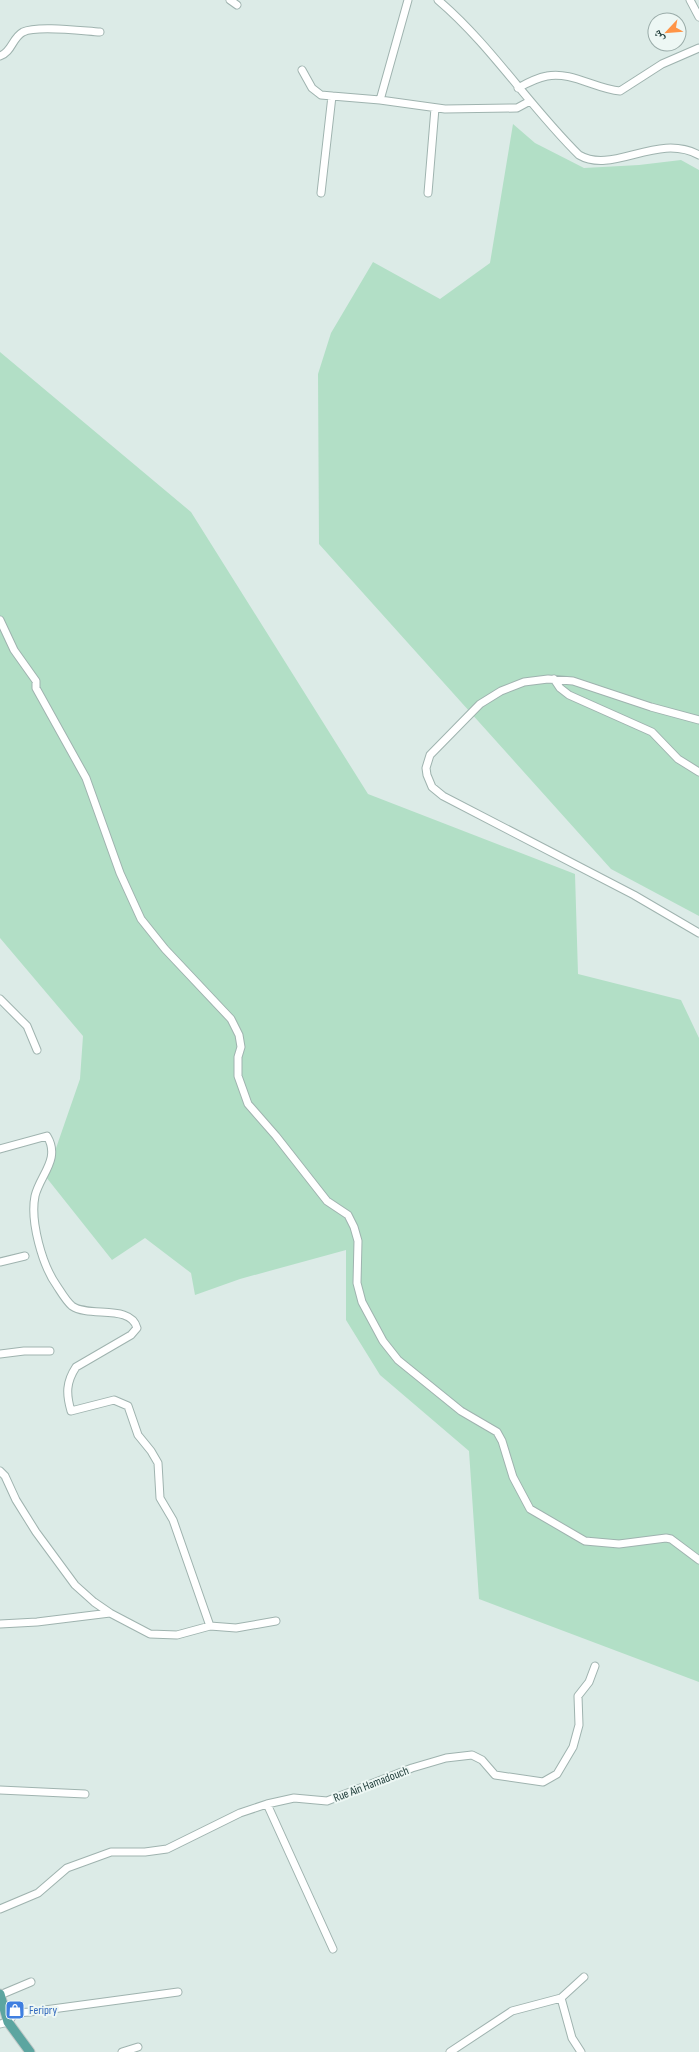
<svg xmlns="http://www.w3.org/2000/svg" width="699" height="2052" viewBox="0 0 699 2052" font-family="'Sofia Sans Condensed','Noto Naskh Arabic',sans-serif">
<rect width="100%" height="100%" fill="#dcebe7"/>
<path fill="#b2dfc6" d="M513,124l22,19 49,25 55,-3 42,-5 18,10v746l-88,-47 -292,-325 -1,-170 13,-41 42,-71 67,37 50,-36z
M0,352l191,160 177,282 207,80 3,100 103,26 18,38v644l-220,-83 -10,-148 -89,-76 -34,-55v-70l-106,29 -45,16 -4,-22 -46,-35 -33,22 -66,-83 34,-98 3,-43 -83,-98z"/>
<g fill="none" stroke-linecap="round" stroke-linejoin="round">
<g stroke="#9fb3af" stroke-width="9">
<path id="minor" d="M230,0l7,5
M438,0c53,45 91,106 141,155 34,20 78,-23 120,0
M690,0l9,17
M0,56c12,-4 12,-18 23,-24 14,-7 60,-1 77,0
M302,70l10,18 9,7 11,1 48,4 65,9 72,-1 13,-7
M518,88c9,-5 18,-10 29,-12 24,-5 49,13 73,15l42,-27 37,-16
M380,100l28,-100
M321,193l11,-97
M428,193l7,-85
M0,620l14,30 22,31v7l50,90 34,95 21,46 24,30 66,70 8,16 2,12 -3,10v19l10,28 28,32 51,65 21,14 6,12 4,14 -1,42 5,19 21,39 15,19 63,51 36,21 5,9 11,36 17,32 55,32 34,3 47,-6 5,1 28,21
M554,679l6,9 9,7 83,37 26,27 21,13
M699,720l-48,-13 -78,-26 -25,-2 -24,3 -23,9 -21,13 -50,51 -4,13 1,7 5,12 11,9 191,99 65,38
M0,999l27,27 10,24
M0,1149l47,-13c14,23 -7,39 -12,60 -5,25 7,69 22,90 4,6 9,15 15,20 17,12 59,-2 65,22l-6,7 -55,32c-10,15 -10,27 -5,44l43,-11 14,6 10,29 13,16 7,12 2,35 13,22 37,106
M0,1262l25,-6
M0,1354l24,-3h26
M0,1471l5,5 11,24 20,32 39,53 19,17 16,11
M0,1624l37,-2 73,-9 40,21 27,1 33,-9 26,2 40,-7
M0,1790l85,4
M267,1804l66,145
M0,1909l38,-16 29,-25 44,-16h34l22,-3 73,-36 27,-9 27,-6 33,3 85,-33 34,-10 26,-3 10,5 13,15 48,7 14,-8 16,-27 6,-22 -1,-29 11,-14 6,-16
M0,1995l31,-13
M561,1998l23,-21
M0,2024l8,-2 7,-9 15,-1 148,-20
M122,2052l16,-5
M450,2052l62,-41 49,-13 11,40 9,14"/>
</g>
<g stroke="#c0c8c7" stroke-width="11">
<path id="major" d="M0,1994l8,28 22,30"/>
</g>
<use href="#minor" stroke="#fff" stroke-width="7"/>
<use href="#major" stroke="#5ca5a0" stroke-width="9"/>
</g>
<defs>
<g id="shop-square" transform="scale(1)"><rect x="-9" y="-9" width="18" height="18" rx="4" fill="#3f7fe0" stroke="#edf7f4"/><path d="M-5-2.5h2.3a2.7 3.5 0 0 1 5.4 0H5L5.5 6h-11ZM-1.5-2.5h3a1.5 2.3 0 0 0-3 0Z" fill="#fff"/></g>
</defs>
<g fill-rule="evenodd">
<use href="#shop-square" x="15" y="2010"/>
</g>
<g text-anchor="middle" stroke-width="4" stroke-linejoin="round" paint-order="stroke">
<g font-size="12" fill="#1d3b38" stroke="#edf7f4">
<text transform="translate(371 1784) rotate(-21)" y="4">Rue Ain Hamadouch</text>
</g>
<g font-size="12" fill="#366cbe" stroke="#edf7f4" text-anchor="start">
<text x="29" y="2014">Feripry</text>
</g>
</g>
<g transform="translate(667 32) rotate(244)"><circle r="19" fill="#edf7f4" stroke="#9aaca9"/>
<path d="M0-3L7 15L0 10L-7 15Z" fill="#ff9446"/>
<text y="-6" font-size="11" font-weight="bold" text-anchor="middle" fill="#1d3b38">ش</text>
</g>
</svg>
